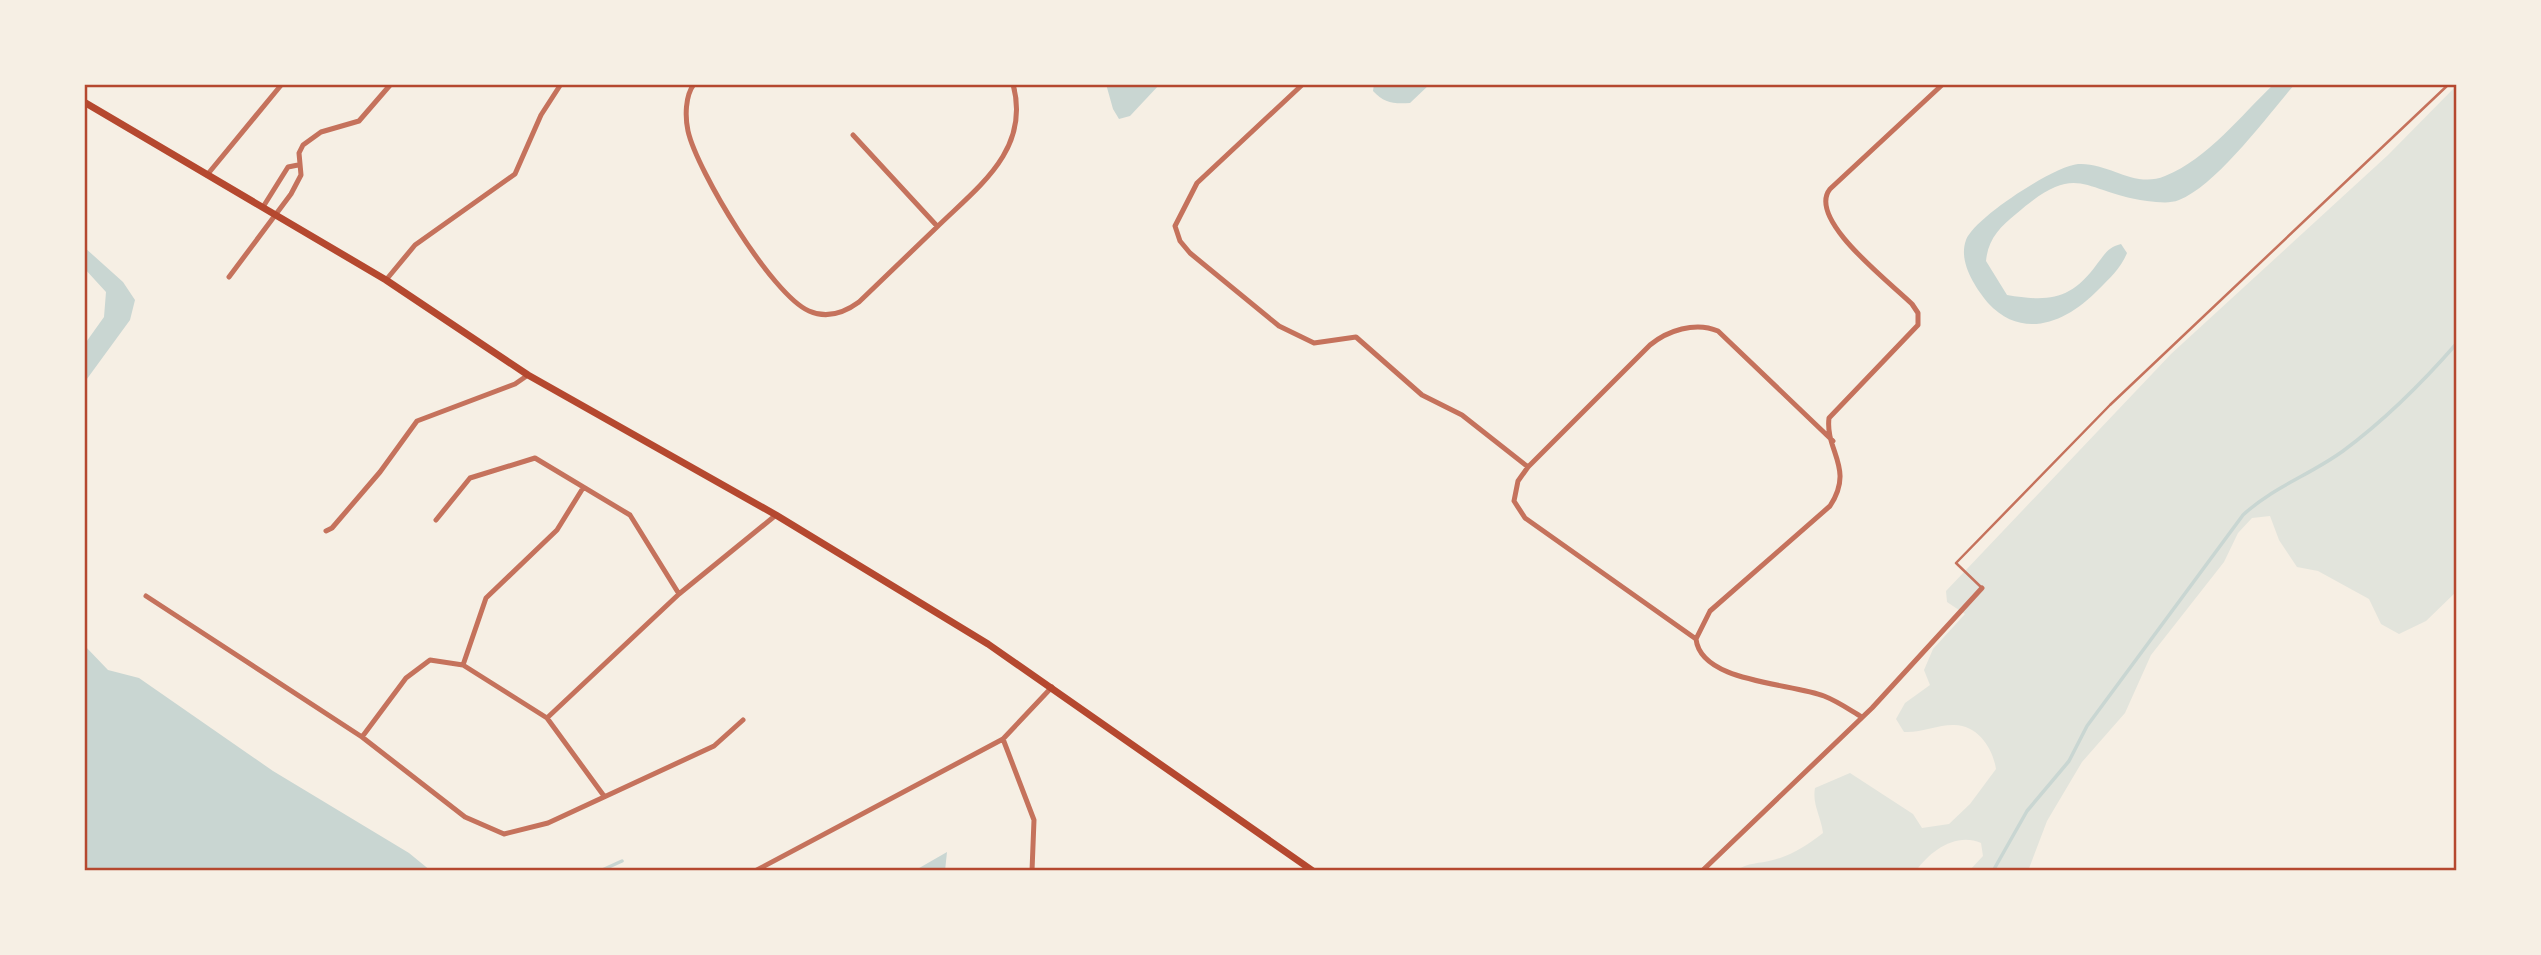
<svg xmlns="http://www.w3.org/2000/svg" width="2541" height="955" viewBox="0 0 2541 955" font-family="'Noto Sans',sans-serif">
<rect width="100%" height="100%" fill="#f6efe4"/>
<path fill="#e2e4dc" d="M2457,85v506l-31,30 -27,13 -18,-10 -12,-25 -51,-28 -21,-4 -18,-27 -9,-24 -18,2 -14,15 -14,29 -73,93 -26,58 -43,49 -35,59 -19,50h-59l14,-15 -2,-13c-25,-11 -51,8 -65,28h-180c12,-9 23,-7 37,-11 18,-4 36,-16 50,-27 -2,-17 -11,-28 -8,-45l35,-15 63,41 9,14 27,-4 21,-20 26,-35c-3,-21 -19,-45 -43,-44 -16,0 -32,8 -49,7l-8,-13 9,-16 25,-18 -6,-15 9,-21 32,-35 -18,-12 -1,-11 225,-237 217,-199z"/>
<path fill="#c9d6d2" d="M1106,84h54l-30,32 -11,3 -6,-10z
M1374,84h56l-20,19c-17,1 -26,0 -37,-12z
M2274,84h21c-28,32 -78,101 -116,116 -10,4 -21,2 -32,1 -66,-9 -68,-42 -131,13 -16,13 -28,25 -30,47l21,34c42,7 64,5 90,-31 8,-10 11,-17 24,-20l6,9c-6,15 -18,26 -29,37 -31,32 -75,51 -110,13 -13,-16 -30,-41 -22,-63 8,-22 88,-74 112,-76 31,-2 56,25 87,12 43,-17 76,-61 109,-92z
M84,247l39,35 12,18 -5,20 -46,63v-38l20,-28 2,-25 -22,-24z
M84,645l24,25 31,8 134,93 136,82 22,18h-347v-194l3,-1z
M947,852l-2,19h-31z"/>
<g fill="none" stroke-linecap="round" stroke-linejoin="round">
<path stroke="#c9d6d2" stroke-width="3.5" d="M600,871l22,-10
M1993,871l34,-60 42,-50 18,-35 156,-211c30,-28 67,-40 100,-64 42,-31 80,-69 114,-108"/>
<path stroke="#c5725c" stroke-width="2.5" d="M1982,588l-26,-25 154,-158 339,-321"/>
<path stroke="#c5725c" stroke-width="5" d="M694,84c-9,12 -9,33 -6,47 9,40 84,164 121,180 18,8 35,2 50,-9 26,-25 52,-50 78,-75 41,-40 94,-77 76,-143
M1303,84l-106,99 -22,43 5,15 10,12 89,73 35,17 42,-6 66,58 40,20 66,52
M853,135l84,91
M207,175l75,-91
M263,207l25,-40 10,-2
M229,277l62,-83 10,-19 -2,-22 4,-8 18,-13 38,-11 32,-37
M386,280l29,-35 100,-71 26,-59 20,-31
M1833,441l-115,-110c-23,-10 -51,0 -68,14l-122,122 -10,14 -4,20 11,17 171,121c5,44 96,44 128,57 13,5 26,14 38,21
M436,520l34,-42 65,-20 95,57 49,79
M326,531l6,-3 48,-56 37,-51 98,-37 13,-9
M146,596l216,141 103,80 39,17 44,-11 166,-77 29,-26
M1696,639l14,-28 120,-105c25,-38 -5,-55 -1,-88l89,-93v-12l-6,-9c-21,-21 -106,-85 -82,-115l113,-105
M463,665l23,-67 71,-68 26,-42
M547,718l132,-124 97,-79
M362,737l44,-59 24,-18 33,5 84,53 57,78
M1003,739l31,81 -2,51
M755,871l248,-132 49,-52
M1702,871l170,-163 110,-120"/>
<path stroke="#b5482f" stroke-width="7" d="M84,102l302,178 142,95 248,140 212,129 325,227"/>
</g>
<rect width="2541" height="955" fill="none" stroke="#f6efe4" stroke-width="172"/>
<rect x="86" y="86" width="2369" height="783" fill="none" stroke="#b5482f" stroke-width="2.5"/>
</svg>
